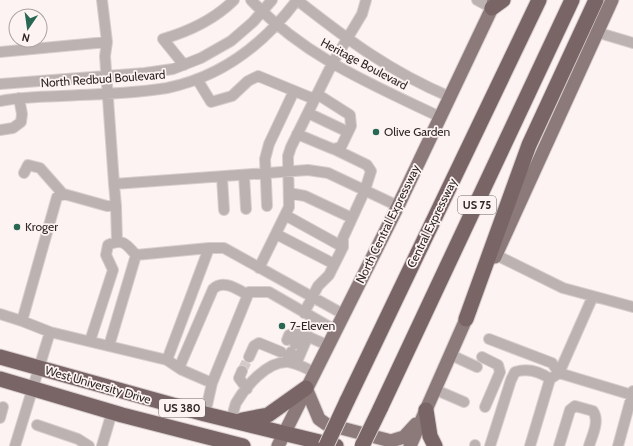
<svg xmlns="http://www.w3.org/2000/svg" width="633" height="446" viewBox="0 0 633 446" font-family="Cabin,sans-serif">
<rect width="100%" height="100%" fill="#fdf3f3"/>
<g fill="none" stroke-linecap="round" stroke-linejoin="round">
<path stroke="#d4caca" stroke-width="10" stroke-dasharray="10 5" stroke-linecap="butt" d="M242,371l7,-14"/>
<g stroke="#d8cece" stroke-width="12">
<path id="minor" d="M102,0l5,42 -2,14 9,128 194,-14 20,3 70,33
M251,0c54,57 120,84 189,117
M297,0c51,40 92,71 153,97
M477,0l15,8
M596,32l37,11
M0,52l107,-10
M184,65l-21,-26c27,-8 51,-19 71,-39
M197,79l14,23 21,-6 16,-15 10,-5 56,23
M0,84l145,-11 28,-4 28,-11 30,-17 22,-19 19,-22
M0,101c20,-4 40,-4 61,-5 34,-2 71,-2 106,-8 54,-11 97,-44 130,-88
M308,113l40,19
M0,130l13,-2 8,-6 1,-8 -3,-16
M297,134l36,15 8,-2 10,-21 -1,-11 -33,-21
M24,173l4,-8 12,3 23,26
M244,175l2,34
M222,177l2,33
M289,193l16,3 47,22
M116,206l1,35
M267,206l-2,-47 4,-15 25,-53
M285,215l58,32
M276,234l58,30
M136,255l73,-7
M496,255l67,33 70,19
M259,268l30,-61 -1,-51 3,-9 41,-83 30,-50 4,-14
M593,296l-34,77 73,22
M304,313l14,-27 11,-11 14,-28v-9l22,-48 6,-19 -4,-6 -33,-16
M0,314l22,7 35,-124 7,-3 43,12h9l-2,-22
M22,321l28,11
M489,339l63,24 7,10 -9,6 -20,67
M287,340l2,-5 11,-2
M90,341l23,-71 -7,-15 2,-10c15,-7 18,-1 28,10l-27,91
M295,344l5,-11 27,12
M451,355l26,12
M249,357l5,-11 5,-3 22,9
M482,357l16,8 2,7 -15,35
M167,360l42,-112h15l119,66
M286,362l5,-10
M296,364l12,-28
M179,368l34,-79c10,-10 24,0 35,6
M242,371l-3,7 8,11
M212,383l37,-91h20l66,38
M436,390l28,12
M0,418l3,-11
M231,421c2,-6 3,-13 5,-18 10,-17 31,-42 52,-41 9,1 17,6 26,10
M37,425l41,14 11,7
M15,446l35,-114 117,28 15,10 30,13 -7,31
M102,446l10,-34
M475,446v-1
M490,446l21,-66 4,-8c13,-4 24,-1 35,7
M559,446l11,-36 5,-4 18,5c7,10 -1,25 -4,35
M618,446l15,-55"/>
</g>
<g stroke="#d8cece" stroke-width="15">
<path id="major" d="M495,257l117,-257
M306,388l13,31 7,5 65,17 13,-4 12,-13
M278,446l120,-240 94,-198 2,-8
M410,446l60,-136"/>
</g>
<g stroke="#d8cece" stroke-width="17">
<path id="highway" d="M492,8l11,-8
M466,319l63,-174 67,-145
M0,357l205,57 131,32
M0,379l122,36 121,31
M347,401l192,-401
M380,409l192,-409
M426,410l4,26 5,10
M242,420l26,-5 38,-27"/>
</g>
<use href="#minor" stroke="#bcb2b2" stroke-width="10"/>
<use href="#major" stroke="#8c797a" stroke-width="13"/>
<use href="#highway" stroke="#7a6566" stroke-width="15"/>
<g stroke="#d8cece" stroke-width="17" stroke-linecap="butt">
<path id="highway-bridge" d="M326,446l21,-45
M362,446l18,-37"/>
</g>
<use href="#highway-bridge" stroke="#7a6566" stroke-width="15"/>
</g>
<g fill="#276754" stroke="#fdf3f3" stroke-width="1.5">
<circle cx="376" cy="132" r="4"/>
<circle cx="17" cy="227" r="4"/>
<circle cx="282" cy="326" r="4"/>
</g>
<g text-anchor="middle" stroke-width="3.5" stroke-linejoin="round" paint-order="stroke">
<g fill="#fdf3f3" stroke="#6d6464" stroke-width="1">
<rect x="458" y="196" width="38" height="18" rx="3"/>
<rect x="159" y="399" width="46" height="18" rx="3"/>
</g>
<g font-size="11" font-weight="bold" fill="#2f2626">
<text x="477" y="209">US 75</text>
<text x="182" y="412">US 380</text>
</g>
<g font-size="12" fill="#2f2626" stroke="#fdf3f3">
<text transform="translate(364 64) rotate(28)" y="4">Heritage Boulevard</text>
<text transform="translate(103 79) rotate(-4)" y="4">North Redbud Boulevard</text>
<text transform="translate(432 223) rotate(-64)" y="4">Central Expressway</text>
<text transform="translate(388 224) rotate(-64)" y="4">North Central Expressway</text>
<text transform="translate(98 385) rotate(16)" y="4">West University Drive</text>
</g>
<g font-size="12" fill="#2f2626" stroke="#fdf3f3" text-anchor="start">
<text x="384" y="136">Olive Garden</text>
<text x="25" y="231">Kroger</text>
<text x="290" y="330">7-Eleven</text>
</g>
</g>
<g transform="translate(28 28) rotate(193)"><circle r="19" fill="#fdf3f3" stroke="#aba1a1"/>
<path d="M0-3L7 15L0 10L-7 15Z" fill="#276754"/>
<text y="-6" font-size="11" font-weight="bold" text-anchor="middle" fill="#2f2626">N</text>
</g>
</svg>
